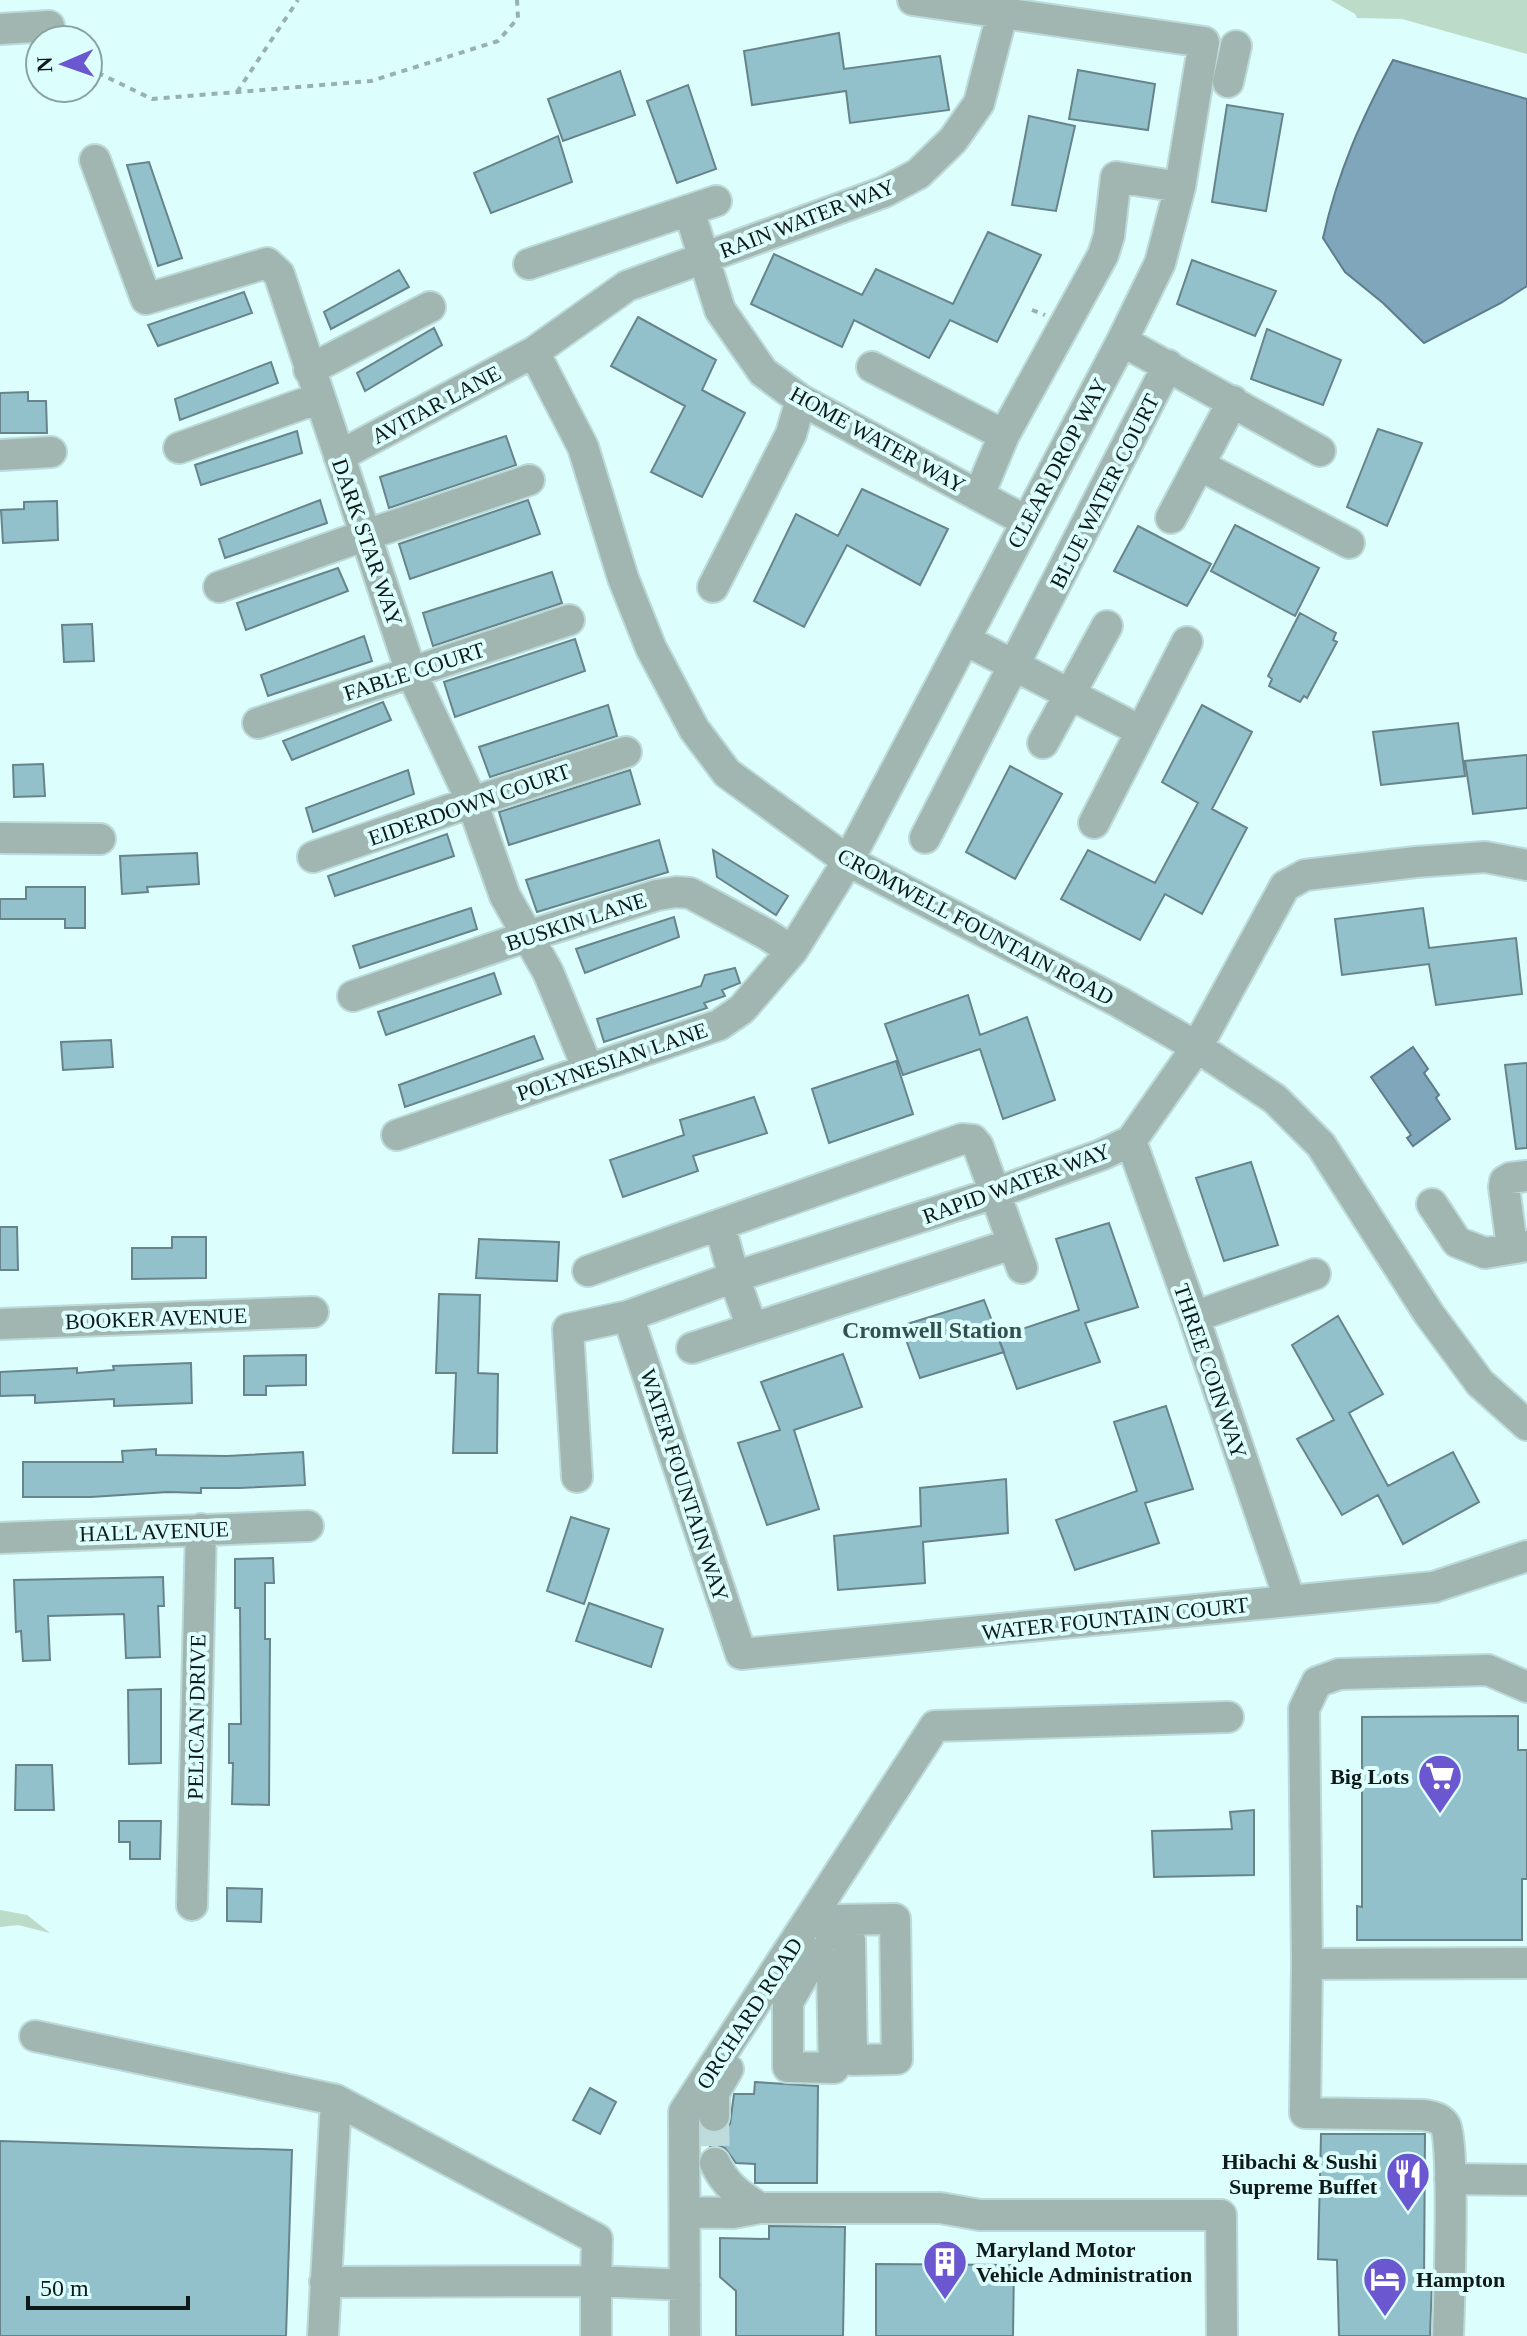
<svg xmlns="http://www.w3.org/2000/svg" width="1527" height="2336" viewBox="0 0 1527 2336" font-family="Georgia,serif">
<rect width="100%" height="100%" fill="#dcfefd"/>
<path fill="#bcdbc9" d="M1331,0h196v54l-125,-35 -45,-1 -2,-4z
M0,1910l27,5 23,18 -32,-8 -18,2z"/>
<path fill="#80a6bb" stroke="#5e7c8b" stroke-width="2" d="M1393,60l134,39v187l-26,17 -77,40 -41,-40 -38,-31 -22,-34c15,-67 38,-118 70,-178z
M1413,1047l15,22 -4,4 15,22 -3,3 14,21 -37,27 -6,-8 4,-3 -40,-58z"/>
<path fill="#92c1cc" stroke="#67848b" stroke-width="2" d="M839,33l5,36 96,-13 9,54 -99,13 -4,-32 -94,14 -8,-54z
M1078,70l77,14 -7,46 -79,-11z
M620,71l15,44 -72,26 -15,-42z
M688,85l28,84 -39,14 -30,-82z
M1227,105l56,9 -17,97 -54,-9z
M1029,116l46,10 -19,85 -44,-6z
M558,136l14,46 -81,31 -17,-40z
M149,162l33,96 -24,8 -31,-101z
M988,232l53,23 -44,87 -47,-22 -21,38 -75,-38 -12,27 -91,-43 23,-50 88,41 14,-26 77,35z
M1192,260l84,31 -21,45 -78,-32z
M399,270l10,17 -78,42 -7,-17z
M244,292l8,21 -94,33 -10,-21z
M638,317l78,43 -14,30 43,23 -43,84 -51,-25 34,-66 -74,-40z
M434,328l8,17 -77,46 -8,-18z
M1267,329l74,31 -18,45 -72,-26z
M271,362l7,21 -98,37 -5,-21z
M28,392v9h18l1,32h-47v-40z
M1378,429l44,14 -35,83 -40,-19z
M297,431l5,22 -101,32 -6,-20z
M506,436l10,29 -127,43 -9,-31z
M862,489l86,40 -28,56 -73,-40 -43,82 -50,-26 42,-87 42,22z
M320,500l7,23 -102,35 -6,-19z
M528,500l12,34 -130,45 -11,-35z
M57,501l1,39 -55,3 -2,-33 23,-1v-7z
M1235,525l84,43 -24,48 -84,-45z
M1138,526l73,38 -24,42 -73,-35z
M338,568l10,23 -102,39 -9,-27z
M552,572l10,31 -129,43 -10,-33z
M1300,613l36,20 -3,7 4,2 -30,56 -3,-2 -4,6 -31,-16 3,-7 -4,-3z
M92,624l2,37 -30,1 -2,-37z
M364,636l8,25 -104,35 -7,-21z
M575,639l10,32 -130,46 -11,-35z
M383,702l8,18 -99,40 -9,-19z
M608,705l9,31 -127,41 -11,-30z
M1202,705l50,27 -40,77 35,19 -45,86 -37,-20 -25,46 -79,-41 27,-49 67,33 43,-80 -36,-21z
M1458,723l7,53 -84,9 -8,-53z
M1527,755v53l-54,6 -8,-53z
M43,764l2,32 -31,1 -1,-32z
M1010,766l52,28 -47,85 -49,-27z
M408,770l6,24 -101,38 -7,-24z
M630,770l10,34 -131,41 -10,-33z
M447,834l7,22 -119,40 -7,-20z
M659,840l9,32 -131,40 -11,-32z
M713,850l75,46 -12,19 -59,-38z
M197,853l2,31 -52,3 1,5 -26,2 -2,-38z
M26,887h59v41h-20v-9h-65v-20h26z
M471,908l6,21 -117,39 -7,-22z
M1423,908l6,40 87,-10 6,56 -86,11 -7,-41 -87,11 -7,-56z
M674,917l5,20 -94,36 -9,-24z
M735,968l5,15 -18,7 3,6 -21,7 3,5 -103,34 -7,-23 104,-33 4,-11z
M494,973l7,21 -115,41 -8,-23z
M968,995l12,40 47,-18 28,83 -52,19 -23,-70 -77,26 -18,-51z
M534,1036l9,23 -138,48 -6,-22z
M111,1040l2,27 -50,3 -2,-28z
M896,1061l17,53 -84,29 -17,-54z
M1527,1063v85l-11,1 -11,-84z
M754,1097l13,36 -74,23 5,15 -75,26 -13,-37 74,-25 -4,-15z
M1251,1162l27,83 -54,16 -28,-83z
M1109,1223l29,84 -53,16 15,39 -83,27 -19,-52 81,-27 -23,-71z
M0,1227h17l1,43h-18z
M172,1237h34v41l-74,1v-31h40z
M479,1239l80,3 -2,39 -81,-3z
M439,1294l41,1 -2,78 20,1 -1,79h-44l3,-80h-20z
M984,1300l20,52 -84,26 -19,-52z
M1338,1316l45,78 -34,19 39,73 65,-34 26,50 -76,42 -25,-49 -36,20 -45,-76 37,-19 -42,-75z
M843,1354l19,53 -68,23 25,79 -52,16 -29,-82 42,-13 -19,-48z
M306,1355v30l-40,1v9h-22v-39z
M191,1363l1,40 -78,3v-7l-79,4v-8l-35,1v-24l77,-4v5l37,-3 -1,-4z
M1166,1406l27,83 -48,14 14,40 -84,27 -19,-50 81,-29 -23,-69z
M156,1449v6l71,1 76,-4 2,33 -66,3h-38v5l-33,-1 -77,5h-68v-35h100l-1,-11z
M1006,1479l2,54 -85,9 2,41 -87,7 -4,-54 87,-10 -1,-38z
M571,1517l38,12 -25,75 -37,-13z
M273,1558l1,25h-9v56h5l-1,166 -37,-1 1,-41h-4v-39h12l-1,-116h-5v-49z
M163,1577l1,29h-6l2,51 -34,1 -2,-44 -76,2 2,44 -27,1 -2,-30 -5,1 -2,-52z
M589,1603l74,26 -12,38 -75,-26z
M161,1689v74l-32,1 -1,-74z
M1518,1716v34h9v129h-5v61h-165v-34l5,1v-190z
M16,1765h36l2,45h-39z
M1254,1810v65l-100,2 -2,-46 80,-2 -2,-17z
M119,1821h42l-1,38h-30v-17h-11z
M227,1888l35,1 -1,33 -34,-1z
M755,2082l63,4 -1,97h-62v-19l-19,-1 -11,-15 -8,-3 -7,1v-13l12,-1 8,-8 4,-30h20z
M590,2088l26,14 -16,32 -27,-14z
M1321,2134h104l-1,150h8l-2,52h-91l-2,-76 -19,-1z
M0,2141l292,9 -6,186h-286z
M769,2226l76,1 -2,109h-107v-45l-16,-14v-39l49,1z
M876,2264l138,1 -1,71h-137z"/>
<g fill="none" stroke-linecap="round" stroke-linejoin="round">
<path stroke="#bddcdb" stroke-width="30" stroke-dasharray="30 15" stroke-linecap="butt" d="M714,2116l1,47"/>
<g stroke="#bbdad9" stroke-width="34">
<path id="minor" d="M0,29l49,-3
M1228,82l8,-36
M95,160l51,139 121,-36 12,11 132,398 61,130 33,94 43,76 40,97
M689,210l31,100 43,62 38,28 225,121
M529,264l187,-63
M1122,341l198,110
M534,352l49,95 40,131 28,70 43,81 33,44 121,88 271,141 78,45 78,52 46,46 108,169 51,69 47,42
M872,367l132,68
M309,370l121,-63
M179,448l140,-50
M0,455l51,-3
M339,456l195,-104 93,-66 257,-94 34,-18 35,-34 26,-37 23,-89
M1199,465l150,78
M979,495l25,-60 99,-180 6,-19 7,-59 64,10
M1171,518l62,-117
M219,587l147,-52 163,-55
M713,587l78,-153 10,-34
M965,640l176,91
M258,723l311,-103
M1043,743l64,-117
M1094,823l93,-181
M0,838l100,1
M925,838l243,-473
M313,857l159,-55 154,-50
M353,996l175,-60 129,-41 19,-3 14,1 76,41 26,17
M397,1135l322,-110 23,-16 50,-58 56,-90 274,-520 38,-78 20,-76 24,-145 -291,-42
M1131,1141l63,176 96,284
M1432,1204l25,38 28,11 42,-7
M720,1226l14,51 18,51
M1512,1247l-8,-60 1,-6 5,-3 17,-2
M588,1271l374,-132 11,1 5,6 44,122
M628,1316l113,338 693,-67 93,-31
M1194,1317l121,-43
M0,1324l313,-12
M692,1348l320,-104
M577,1477l-9,-148 60,-13 106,-39 261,-84 106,-38 30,-14 66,-94 88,-161 20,-11 111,-13 69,-5 42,8
M0,1538l308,-12
M192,1905l9,-376
M812,1916l13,7 4,8 21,9 2,120 45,-1 -2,-140 -61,1 -9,3
M794,1943l38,23 2,102 -46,-1v-65l27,-47
M1307,1964l220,-1
M35,2036l301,64
M714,2116v-23l14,-24
M715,2163c10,22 25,33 45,45
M1450,2179l77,1
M685,2212l48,1 27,-5h180l40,7h241l1,121
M325,2282l271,-1v55
M323,2336l13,-236 261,139 -1,42 89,4
M685,2336l-1,-224 251,-386 293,-9
M1448,2336c1,-30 7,-197 -3,-211 -5,-8 -13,-8 -21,-10l-119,-2 2,-149 -3,-255 13,-27 22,-8 149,-4 39,17"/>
</g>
<path stroke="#97b1b1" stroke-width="4" stroke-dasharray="6 6" stroke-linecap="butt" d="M88,66l4,4 60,29 219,-18 127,-40 20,-23 -1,-18
M237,92l61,-92
M1032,310l13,5"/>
<use href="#minor" stroke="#a2b6b1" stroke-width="30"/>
</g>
<defs>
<g id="supermarket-pin" transform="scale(2.3)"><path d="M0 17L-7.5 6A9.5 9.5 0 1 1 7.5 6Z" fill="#6b57d0" stroke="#dcfefd"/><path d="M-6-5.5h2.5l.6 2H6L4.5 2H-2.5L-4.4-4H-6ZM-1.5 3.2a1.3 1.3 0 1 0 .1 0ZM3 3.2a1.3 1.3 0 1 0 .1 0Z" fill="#fff"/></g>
<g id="restaurant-pin" transform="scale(2.3)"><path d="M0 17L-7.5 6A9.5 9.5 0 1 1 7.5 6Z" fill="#6b57d0" stroke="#dcfefd"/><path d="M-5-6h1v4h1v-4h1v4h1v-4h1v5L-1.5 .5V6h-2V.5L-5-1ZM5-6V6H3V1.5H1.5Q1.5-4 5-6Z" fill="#fff"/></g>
<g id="building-pin" transform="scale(2.3)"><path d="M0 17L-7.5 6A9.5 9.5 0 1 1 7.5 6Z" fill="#6b57d0" stroke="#dcfefd"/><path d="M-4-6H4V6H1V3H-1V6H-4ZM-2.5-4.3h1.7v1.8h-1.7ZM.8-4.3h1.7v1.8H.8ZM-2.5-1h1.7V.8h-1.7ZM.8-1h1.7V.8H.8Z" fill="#fff"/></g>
<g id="hotel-pin" transform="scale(2.3)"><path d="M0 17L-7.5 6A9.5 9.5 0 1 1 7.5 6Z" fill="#6b57d0" stroke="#dcfefd"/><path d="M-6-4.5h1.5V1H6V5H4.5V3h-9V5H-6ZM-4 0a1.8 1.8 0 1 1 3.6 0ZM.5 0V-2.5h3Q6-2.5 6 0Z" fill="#fff"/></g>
</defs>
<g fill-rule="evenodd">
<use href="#supermarket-pin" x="1440" y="1776"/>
<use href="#restaurant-pin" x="1408" y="2174"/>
<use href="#building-pin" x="945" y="2262"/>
<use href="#hotel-pin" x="1385" y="2279"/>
</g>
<g text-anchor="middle" stroke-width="8" stroke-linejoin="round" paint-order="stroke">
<g font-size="22" fill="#0e1a1a" stroke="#dcfefd">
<text transform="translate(807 218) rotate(-21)" y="8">RAIN WATER WAY</text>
<text transform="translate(436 404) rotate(-28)" y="8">AVITAR LANE</text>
<text transform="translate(878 439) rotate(29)" y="8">HOME WATER WAY</text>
<text transform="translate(1057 463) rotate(-62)" y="8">CLEAR DROP WAY</text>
<text transform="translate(1104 491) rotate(-63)" y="8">BLUE WATER COURT</text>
<text transform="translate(368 542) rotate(71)" y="8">DARK STAR WAY</text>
<text transform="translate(414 671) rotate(-18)" y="8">FABLE COURT</text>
<text transform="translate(469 804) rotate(-19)" y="8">EIDERDOWN COURT</text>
<text transform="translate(576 921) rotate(-18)" y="8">BUSKIN LANE</text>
<text transform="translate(976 926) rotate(28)" y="8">CROMWELL FOUNTAIN ROAD</text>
<text transform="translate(612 1061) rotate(-19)" y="8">POLYNESIAN LANE</text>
<text transform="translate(1016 1183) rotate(-20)" y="8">RAPID WATER WAY</text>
<text transform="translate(156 1318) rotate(-2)" y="8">BOOKER AVENUE</text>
<text transform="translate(1211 1371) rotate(71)" y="8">THREE COIN WAY</text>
<text transform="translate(685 1485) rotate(72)" y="8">WATER FOUNTAIN WAY</text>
<text transform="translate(154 1531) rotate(-2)" y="8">HALL AVENUE</text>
<text transform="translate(1115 1618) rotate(-6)" y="8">WATER FOUNTAIN COURT</text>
<text transform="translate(196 1717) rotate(-89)" y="8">PELICAN DRIVE</text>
<text transform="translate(749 2013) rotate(-57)" y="8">ORCHARD ROAD</text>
</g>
<g font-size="22" font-weight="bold" fill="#0e1a1a" stroke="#dcfefd" text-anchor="end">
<text x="1409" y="1784">Big Lots</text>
<text x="1377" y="2169">Hibachi &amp; Sushi<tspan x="1377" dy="25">Supreme Buffet</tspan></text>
<text x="976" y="2257" text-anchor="start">Maryland Motor<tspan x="976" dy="25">Vehicle Administration</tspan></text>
<text x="1416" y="2287" text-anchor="start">Hampton</text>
</g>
<g font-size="24" font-weight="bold" fill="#335050" stroke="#dcfefd">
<text x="932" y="1338">Cromwell Station</text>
</g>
</g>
<g transform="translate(64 64) rotate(268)"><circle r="38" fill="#dcfefd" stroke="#8aa3a2" stroke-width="2"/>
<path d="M0-6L14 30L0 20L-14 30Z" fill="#6b57d0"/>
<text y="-12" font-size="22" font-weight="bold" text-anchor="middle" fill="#0e1a1a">N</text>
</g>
<path d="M28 2296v12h160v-12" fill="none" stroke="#0e1a1a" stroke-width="4"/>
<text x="40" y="2296" font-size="24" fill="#0e1a1a" stroke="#dcfefd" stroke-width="6" paint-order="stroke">50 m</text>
</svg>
